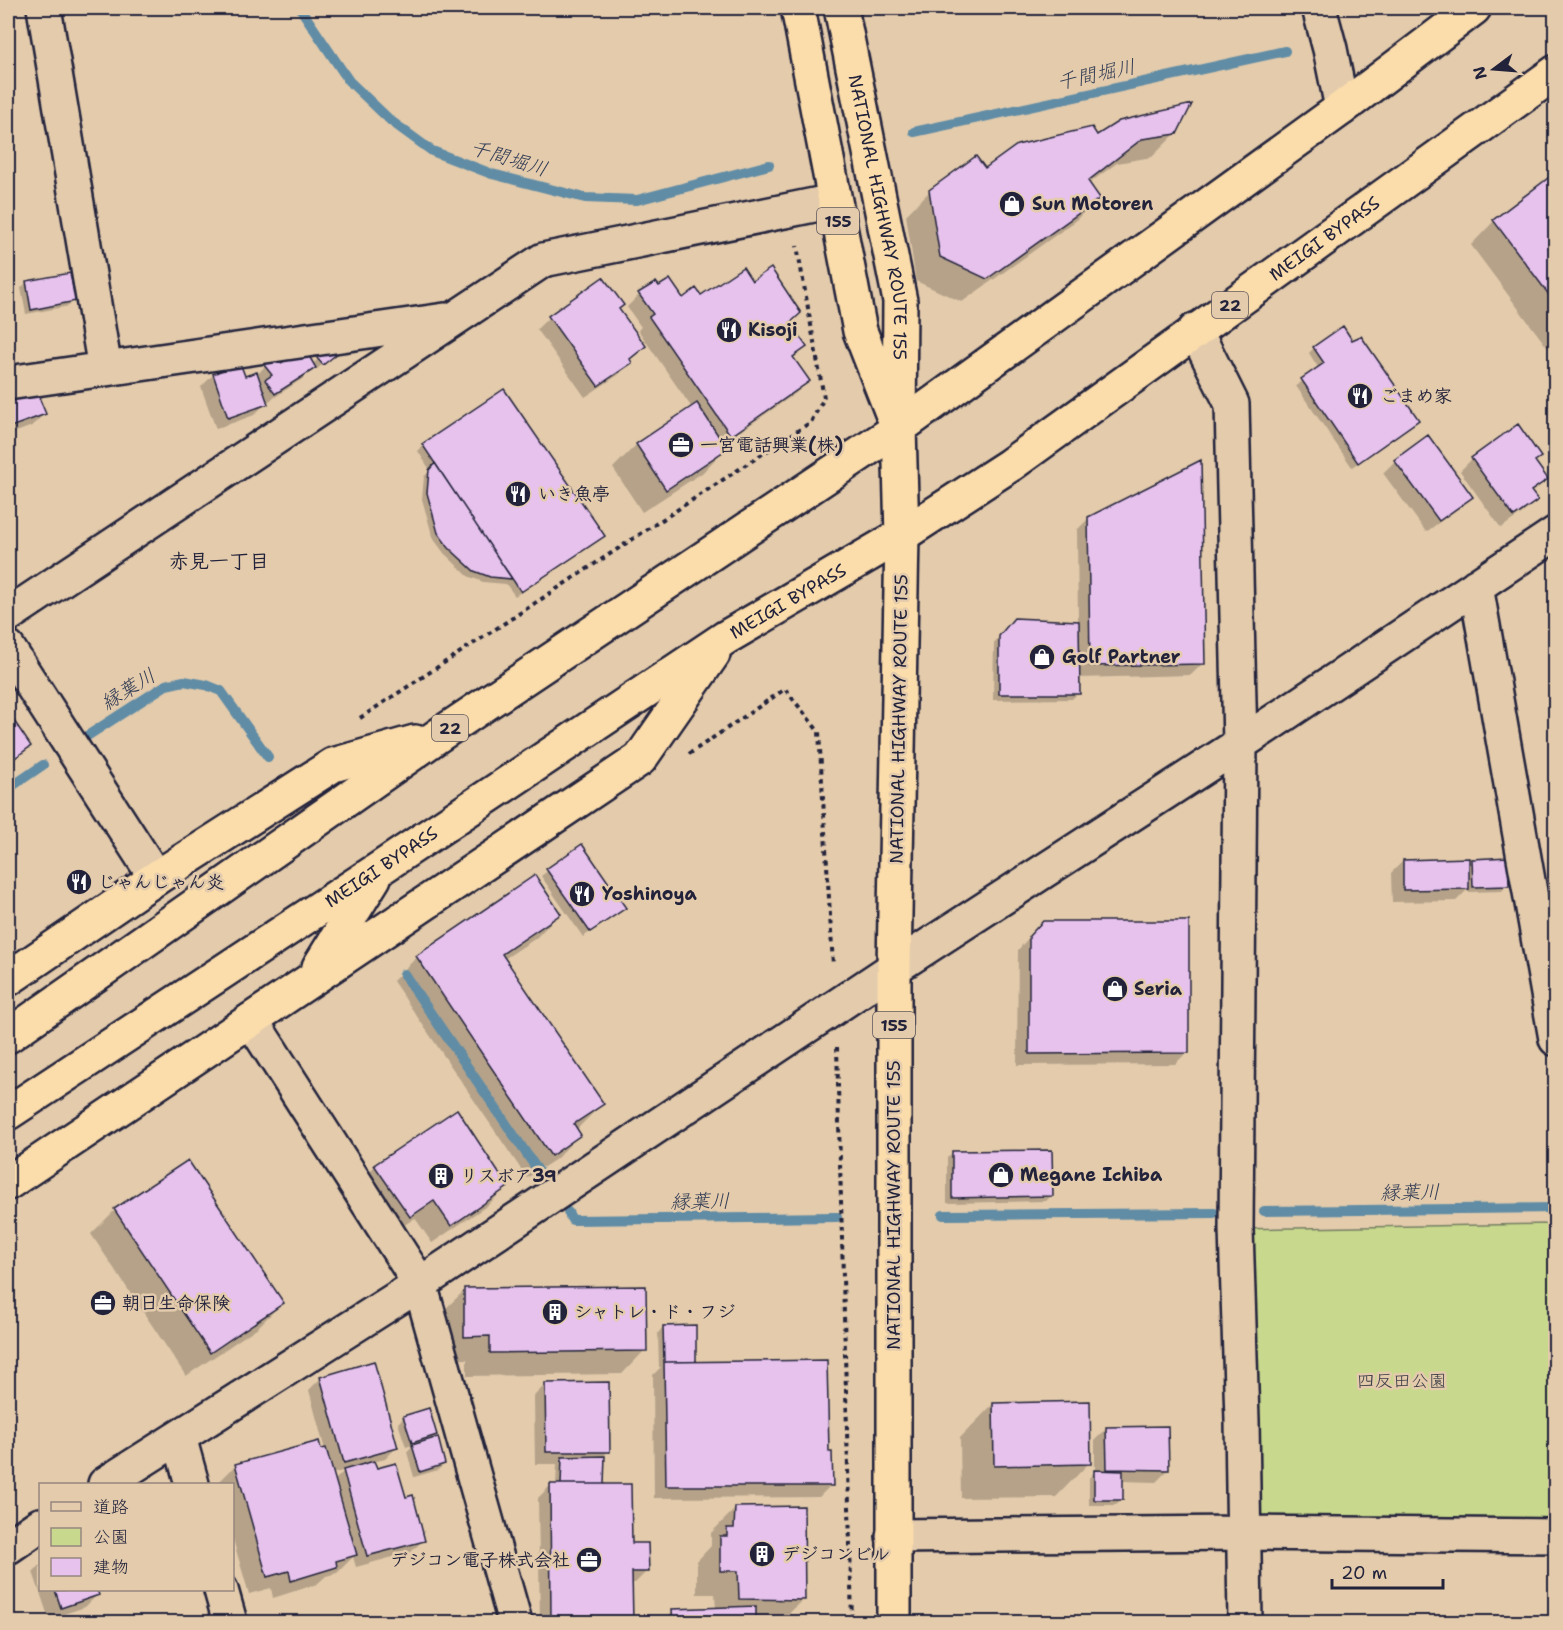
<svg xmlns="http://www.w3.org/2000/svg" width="1563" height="1630" viewBox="0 0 1563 1630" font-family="'Shantell Sans','Klee One',sans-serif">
<rect width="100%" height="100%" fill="#e3cbac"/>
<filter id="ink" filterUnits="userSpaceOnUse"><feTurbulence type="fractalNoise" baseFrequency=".0167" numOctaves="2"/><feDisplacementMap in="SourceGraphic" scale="12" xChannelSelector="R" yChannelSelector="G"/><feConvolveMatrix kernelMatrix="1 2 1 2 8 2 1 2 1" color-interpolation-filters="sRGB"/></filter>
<g filter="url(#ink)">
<path fill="#c8d98d" stroke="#757e64" stroke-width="1.5" d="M1555,1224v312l-311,-3 -8,-304z"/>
<path fill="#0003" fill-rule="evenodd" d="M1176,133l-24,24 -35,6 -29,21 10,14 -24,24 -112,80 -46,-21 -10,-66 24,-24 55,-21 111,-33z
M1556,174v174l-9,-1 -76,-102 23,-24z
M69,274l5,26 -5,6 -43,8 -5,-26 5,-5z
M752,283l36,41 17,22 -12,13 15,22 -12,12 -74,51 3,5 -23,24 -60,39 -29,-44 23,-23 56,-37 -54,-78 3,-3 -14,-20 12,-12 16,-11 28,16 18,-3z
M617,309l27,37 -15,14 1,3 -12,12 -33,22 -48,-68 12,-12z
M1314,348l103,72 -65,47 -56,-81 23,-17 -10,-16z
M340,350l-23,19 -2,-3 -13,13 -36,24 -12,12 -38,14 -15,-42 12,-12 31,3 13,-3 8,-9 47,-1 6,-6z
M35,392l9,22 -12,12 -24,9v-34z
M423,446l180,90 -88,60 -9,-12 -23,-2 -15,-6 -24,-23 -11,-15 -11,-39 2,-22 6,-7 -12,-19z
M1539,457l-5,5 12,17 -15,14 5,7 -12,12 -23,16 -41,-57 12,-12z
M1395,461l76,35 -12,12 -33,24 -43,-59z
M1089,518l114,145 -12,12 -113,3v15l-6,6 -79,1 1,-57 15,-18 69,-2 -1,-93z
M8,715l21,31 -21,19z
M582,846l42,62 -41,29 -42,-61z
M1473,860l34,25 -5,6 -34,1v-3l-12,12 -64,1 -1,-29 12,-12 65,4z
M559,914l-23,24 -32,21 98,145 -26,26 3,5 -23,24 -29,19 -134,-197 24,-24z
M1031,935l156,117 -12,12 -158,1 1,-115z
M952,1153l99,43 -5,5 -99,2v-45z
M187,1162l95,141 -24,24 -72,49 -95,-142 24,-24z
M375,1166l131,21 -18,18 -56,38 -17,-25 -24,16 -34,-50z
M465,1290l180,60 -23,24 -155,2v-17l-26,1v-47z
M663,1327l32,36 133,91 3,31 -12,12 -165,1 -1,-123 8,-8h-2l-1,-34z
M321,1378l76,69 -12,12 -12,3 3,8 29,29 18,41 -12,12 -55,15 -3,-10 -16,16 -11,3 -9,8 -44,14 -2,-10 -22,6 -17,-58v-52l-14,-1 18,-18 89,-15 -16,-60zM345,1470l-11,11 -2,-7z
M546,1384l62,67 -4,5 -1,29 28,60 16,26 -12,12h-4v39h-91l-2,-124 12,-12h6l1,-22h-22l-1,-68z
M993,1404l96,59 -33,34 -95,1 -1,-60z
M404,1417l31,18 -6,6 15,23 -6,6 -24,7 -7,-25 6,-7 -7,2 -8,-24z
M1107,1428l61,42 -12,12 -34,-1 -1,19 -5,5h-27v-27l6,-7v-31z
M1556,1441v36h-6l1,-32z
M735,1509l69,90 -24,23h-119l12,-11 43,-2 -1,-15h-18v-33l14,-15v-13z
M40,1565v25h56l1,5 -12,12 -36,12 -16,-47z"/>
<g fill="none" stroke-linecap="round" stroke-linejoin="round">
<path stroke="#608ca5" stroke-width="10" d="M300,8l49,73 42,40 41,30 60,23 93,24 52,2 132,-35
M914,132l371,-81
M84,738l82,-53 18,-4 22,4 15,6 47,66
M8,789l35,-24
M404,974l135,198
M1264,1211l292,-3
M568,1212l4,8 265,-3
M943,1215l271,-2"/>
</g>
<path fill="#e6c2ed" stroke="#22223b" stroke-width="1.5" d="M1192,104l-15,30 -35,5 -54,42 12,17 -113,81 -47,-22 -11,-67 47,-34 9,12 32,-23 75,-18 5,8 22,-14z
M1556,172v132l-63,-84z
M743,267l9,14 19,-13 30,45 -11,10 17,24 -14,10 17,24 -79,55 -82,-119 4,-3 -15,-21 18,-11 3,4 11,-7 13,19 13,-10 5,7z
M70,273l6,28 -45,9 -5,-29z
M603,277l21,28 -5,4 27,37 -16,13 2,4 -34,23 -50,-70z
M8,310l4,28h-4z
M1343,326l9,14 9,-4 58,84 -61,43 -57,-84 23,-16 -11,-16z
M336,343l6,7 -19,15 -6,-7z
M305,349l11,19 -41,26 -10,-14 7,-5 -8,-10 11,-9 6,7z
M240,363l5,13 12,-4 11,32 -40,14 -15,-44z
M504,389l101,147 -84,56 -99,-148z
M36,390l10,24 -38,14v-28z
M697,403l30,46 -61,41 -30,-46z
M1518,424l23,33 -6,4 13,18 -17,12 7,9 -24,17 -43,-59z
M1428,435l45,62 -34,24 -45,-61z
M1201,460l4,204 -115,2 -2,-149z
M435,463l77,116 -22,-2 -16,-6 -25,-23 -11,-15 -11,-40 2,-23z
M1014,618l65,3 1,73h-81v-58z
M8,712l23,34 -23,17z
M582,844l44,64 -36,24 -44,-63z
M1508,857l1,29 -36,1 -1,-28z
M1469,858v31l-66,1v-30z
M535,875l26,39 -59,40 102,150 -30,20 7,11 -30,21 -135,-200z
M1043,921h146v132l-160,1v-118z
M457,1109l51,78 -57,39 -17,-25 -24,16 -36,-52z
M1052,1150l1,46 -101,2v-47z
M188,1160l96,143 -74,50 -96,-144z
M646,1286l1,65 -157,2v-17l-26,1v-49z
M696,1325v37h-32l-1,-36z
M827,1360l2,92h3l1,34h-167l-2,-124z
M374,1361l24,87 -54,15 -24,-86z
M609,1382l1,70h-64l-1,-69z
M1090,1401l1,63 -97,2 -1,-63z
M429,1408l8,27 -25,8 -9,-27z
M1168,1426l1,44 -62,-1 -1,-42z
M438,1437l7,27 -25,8 -8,-27z
M319,1441l2,8 5,-1 31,107 -21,6 1,6 -46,14 -2,-10 -22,6 -32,-113z
M605,1456l-1,28h-43l1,-27z
M374,1461l3,7 19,-5 10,34 7,-2 12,46 -58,15 -24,-86z
M1094,1470l29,1v29h-29z
M550,1484h81l1,59h16l1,29h-17l1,50h-82z
M804,1506l1,94 -66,-1 -1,-28h-18v-35h7v-8h7l1,-21z
M55,1590h42l2,5 -38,13z
M756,1606v16h-83l-1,-13z"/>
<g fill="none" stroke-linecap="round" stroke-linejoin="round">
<g stroke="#22223b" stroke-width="38">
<path id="minor" d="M44,8l61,361
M1319,8l11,41 12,59
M1195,330l37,74 8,340 -4,485 6,191 3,202
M8,383l437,-63
M1476,586l80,453
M8,615l535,-355 291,-59
M8,648l148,230
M251,1020l169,264 95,338
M179,1437l13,47
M105,1484l315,-200 474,-316 346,-224 316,-211
M893,1536l351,-3 312,3
M8,1547l32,-22
M221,1590l9,32"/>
</g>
<g stroke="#22223b" stroke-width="38">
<g id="trunk">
<path d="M798,8l62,323 32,82"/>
<path id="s1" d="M841,8l59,293 -1,127 3,107 -8,433v654"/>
<path d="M319,967l55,-89"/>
<path d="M8,979l148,-101 177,-113 82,-23"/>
<path d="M8,1036l431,-301 460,-307 443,-320 132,-100"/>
<path id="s2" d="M8,1113l371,-244 346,-231 177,-103 108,-70 546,-393"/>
<path d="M8,1183l632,-424 73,-105"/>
</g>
</g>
<path stroke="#22223b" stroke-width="4" stroke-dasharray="4.5 4.5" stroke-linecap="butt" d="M360,718l451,-296 13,-24 -27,-152
M689,754l96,-65 34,43 14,233
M837,1047l15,575"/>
<use href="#minor" stroke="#e3cbac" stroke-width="33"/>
<use href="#trunk" stroke="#fbdcab" stroke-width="33"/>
</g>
</g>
<defs>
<g id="shop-disc" transform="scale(1.35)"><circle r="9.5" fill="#22223b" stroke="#e3cbac"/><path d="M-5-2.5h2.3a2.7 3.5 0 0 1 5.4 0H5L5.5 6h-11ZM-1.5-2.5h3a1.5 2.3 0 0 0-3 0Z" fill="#fff"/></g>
<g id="restaurant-disc" transform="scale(1.35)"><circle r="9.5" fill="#22223b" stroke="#e3cbac"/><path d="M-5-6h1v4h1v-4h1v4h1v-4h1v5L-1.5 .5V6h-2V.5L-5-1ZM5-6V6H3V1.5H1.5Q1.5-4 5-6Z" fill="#fff"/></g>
<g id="office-disc" transform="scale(1.35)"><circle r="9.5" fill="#22223b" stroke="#e3cbac"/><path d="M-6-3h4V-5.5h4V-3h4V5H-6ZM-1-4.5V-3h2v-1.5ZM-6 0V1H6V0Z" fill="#fff"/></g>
<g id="building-disc" transform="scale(1.35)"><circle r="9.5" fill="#22223b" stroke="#e3cbac"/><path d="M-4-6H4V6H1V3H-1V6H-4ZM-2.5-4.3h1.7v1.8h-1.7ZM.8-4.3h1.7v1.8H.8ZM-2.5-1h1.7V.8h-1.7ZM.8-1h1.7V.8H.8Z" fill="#fff"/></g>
</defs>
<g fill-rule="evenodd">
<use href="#shop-disc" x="1012" y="204"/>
<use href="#restaurant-disc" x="729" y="330"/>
<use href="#restaurant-disc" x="1360" y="396"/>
<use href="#office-disc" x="681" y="445"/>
<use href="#restaurant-disc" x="518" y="494"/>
<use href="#shop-disc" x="1042" y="657"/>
<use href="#restaurant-disc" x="79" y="882"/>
<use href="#restaurant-disc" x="582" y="894"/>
<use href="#shop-disc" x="1115" y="989"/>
<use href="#shop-disc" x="1001" y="1175"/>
<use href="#building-disc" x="441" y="1176"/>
<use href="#office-disc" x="103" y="1303"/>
<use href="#building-disc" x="555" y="1312"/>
<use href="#building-disc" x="762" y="1554"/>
<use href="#office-disc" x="589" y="1560"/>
</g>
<g text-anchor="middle" stroke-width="5" stroke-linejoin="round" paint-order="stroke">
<g fill="#e3cbac" stroke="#5c555d" stroke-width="1.5">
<rect x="817" y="208" width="42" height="26" rx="4.5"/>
<rect x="1212" y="292" width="36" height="26" rx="4.5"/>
<rect x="432" y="715" width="36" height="26" rx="4.5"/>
<rect x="873" y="1012" width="42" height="26" rx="4.5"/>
</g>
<g font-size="16" font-weight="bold" fill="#22223b">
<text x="838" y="227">155</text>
<text x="1230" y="311">22</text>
<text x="450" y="734">22</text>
<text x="894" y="1031">155</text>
</g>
<g font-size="18" font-weight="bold" fill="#22223b" stroke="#e3cbac" text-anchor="start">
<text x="1032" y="210">Sun Motoren</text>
<text x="748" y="336">Kisoji</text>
<text x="1380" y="402">ごまめ家</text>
<text x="700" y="451">一宮電話興業(株)</text>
<text x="538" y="500">いき魚亭</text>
<text x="1062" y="663">Golf Partner</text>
<text x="98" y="888">じゃんじゃん炎</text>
<text x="602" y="900">Yoshinoya</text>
<text x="1134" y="995">Seria</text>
<text x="1020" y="1181">Megane Ichiba</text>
<text x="460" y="1182">リスボア39</text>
<text x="122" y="1309">朝日生命保険</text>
<text x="574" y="1318">シャトレ・ド・フジ</text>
<text x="782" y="1560">デジコンビル</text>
<text x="570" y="1566" text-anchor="end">デジコン電子株式会社</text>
</g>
<g font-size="18" fill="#22223b" stroke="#e3cbac">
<text dy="6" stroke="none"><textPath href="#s1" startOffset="213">NATIONAL HIGHWAY ROUTE 155</textPath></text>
<text dy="6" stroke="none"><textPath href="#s2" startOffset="1581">MEIGI BYPASS</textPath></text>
<text dy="6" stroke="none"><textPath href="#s2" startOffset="933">MEIGI BYPASS</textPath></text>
<text transform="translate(899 719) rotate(-89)" y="6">NATIONAL HIGHWAY ROUTE 155</text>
<text dy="6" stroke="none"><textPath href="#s2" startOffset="447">MEIGI BYPASS</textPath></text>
<text transform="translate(894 1205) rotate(-90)" y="6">NATIONAL HIGHWAY ROUTE 155</text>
</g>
<g font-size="18" fill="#3b3d47" stroke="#e3cbac">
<text x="1402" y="1387">四反田公園</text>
</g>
<g font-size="20" font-style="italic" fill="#323c55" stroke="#e3cbac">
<text transform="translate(1096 74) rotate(-12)" y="7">千間堀川</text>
<text transform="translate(509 158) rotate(17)" y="7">千間堀川</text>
<text transform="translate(128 689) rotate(-32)" y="7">縁葉川</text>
<text transform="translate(1410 1192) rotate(-1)" y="7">縁葉川</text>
<text transform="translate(700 1201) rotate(-1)" y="7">縁葉川</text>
</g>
<g font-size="20" font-weight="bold" fill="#22223b" stroke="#e3cbac">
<text x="219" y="568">赤見一丁目</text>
</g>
</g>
<rect width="1563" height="1630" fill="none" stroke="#e3cbac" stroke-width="30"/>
<rect x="15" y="15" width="1533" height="1600" fill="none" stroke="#22223b" stroke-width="2" filter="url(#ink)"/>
<rect x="39" y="1483" width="195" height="108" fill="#e3cbac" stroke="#96877f" stroke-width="1.5"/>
<rect x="51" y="1502" width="30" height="9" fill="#e3cbac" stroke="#96877f" stroke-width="1.5"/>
<text x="93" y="1513" font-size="18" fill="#22223b">道路</text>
<rect x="51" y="1528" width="30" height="18" fill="#c8d98d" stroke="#96877f" stroke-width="1.5"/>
<text x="93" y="1543" font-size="18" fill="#22223b">公園</text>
<rect x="51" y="1558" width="30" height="18" fill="#e6c2ed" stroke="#96877f" stroke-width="1.5"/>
<text x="93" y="1573" font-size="18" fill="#22223b">建物</text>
<g transform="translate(1494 69) rotate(254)" stroke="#e3cbac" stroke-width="4.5" paint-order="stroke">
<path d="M0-4.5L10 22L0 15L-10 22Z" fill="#22223b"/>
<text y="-9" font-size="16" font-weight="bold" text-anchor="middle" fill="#22223b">N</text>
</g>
<path d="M1332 1579v9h111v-9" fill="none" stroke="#22223b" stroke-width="3"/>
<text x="1341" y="1579" font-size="18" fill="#22223b" stroke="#e3cbac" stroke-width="4.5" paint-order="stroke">20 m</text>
</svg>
